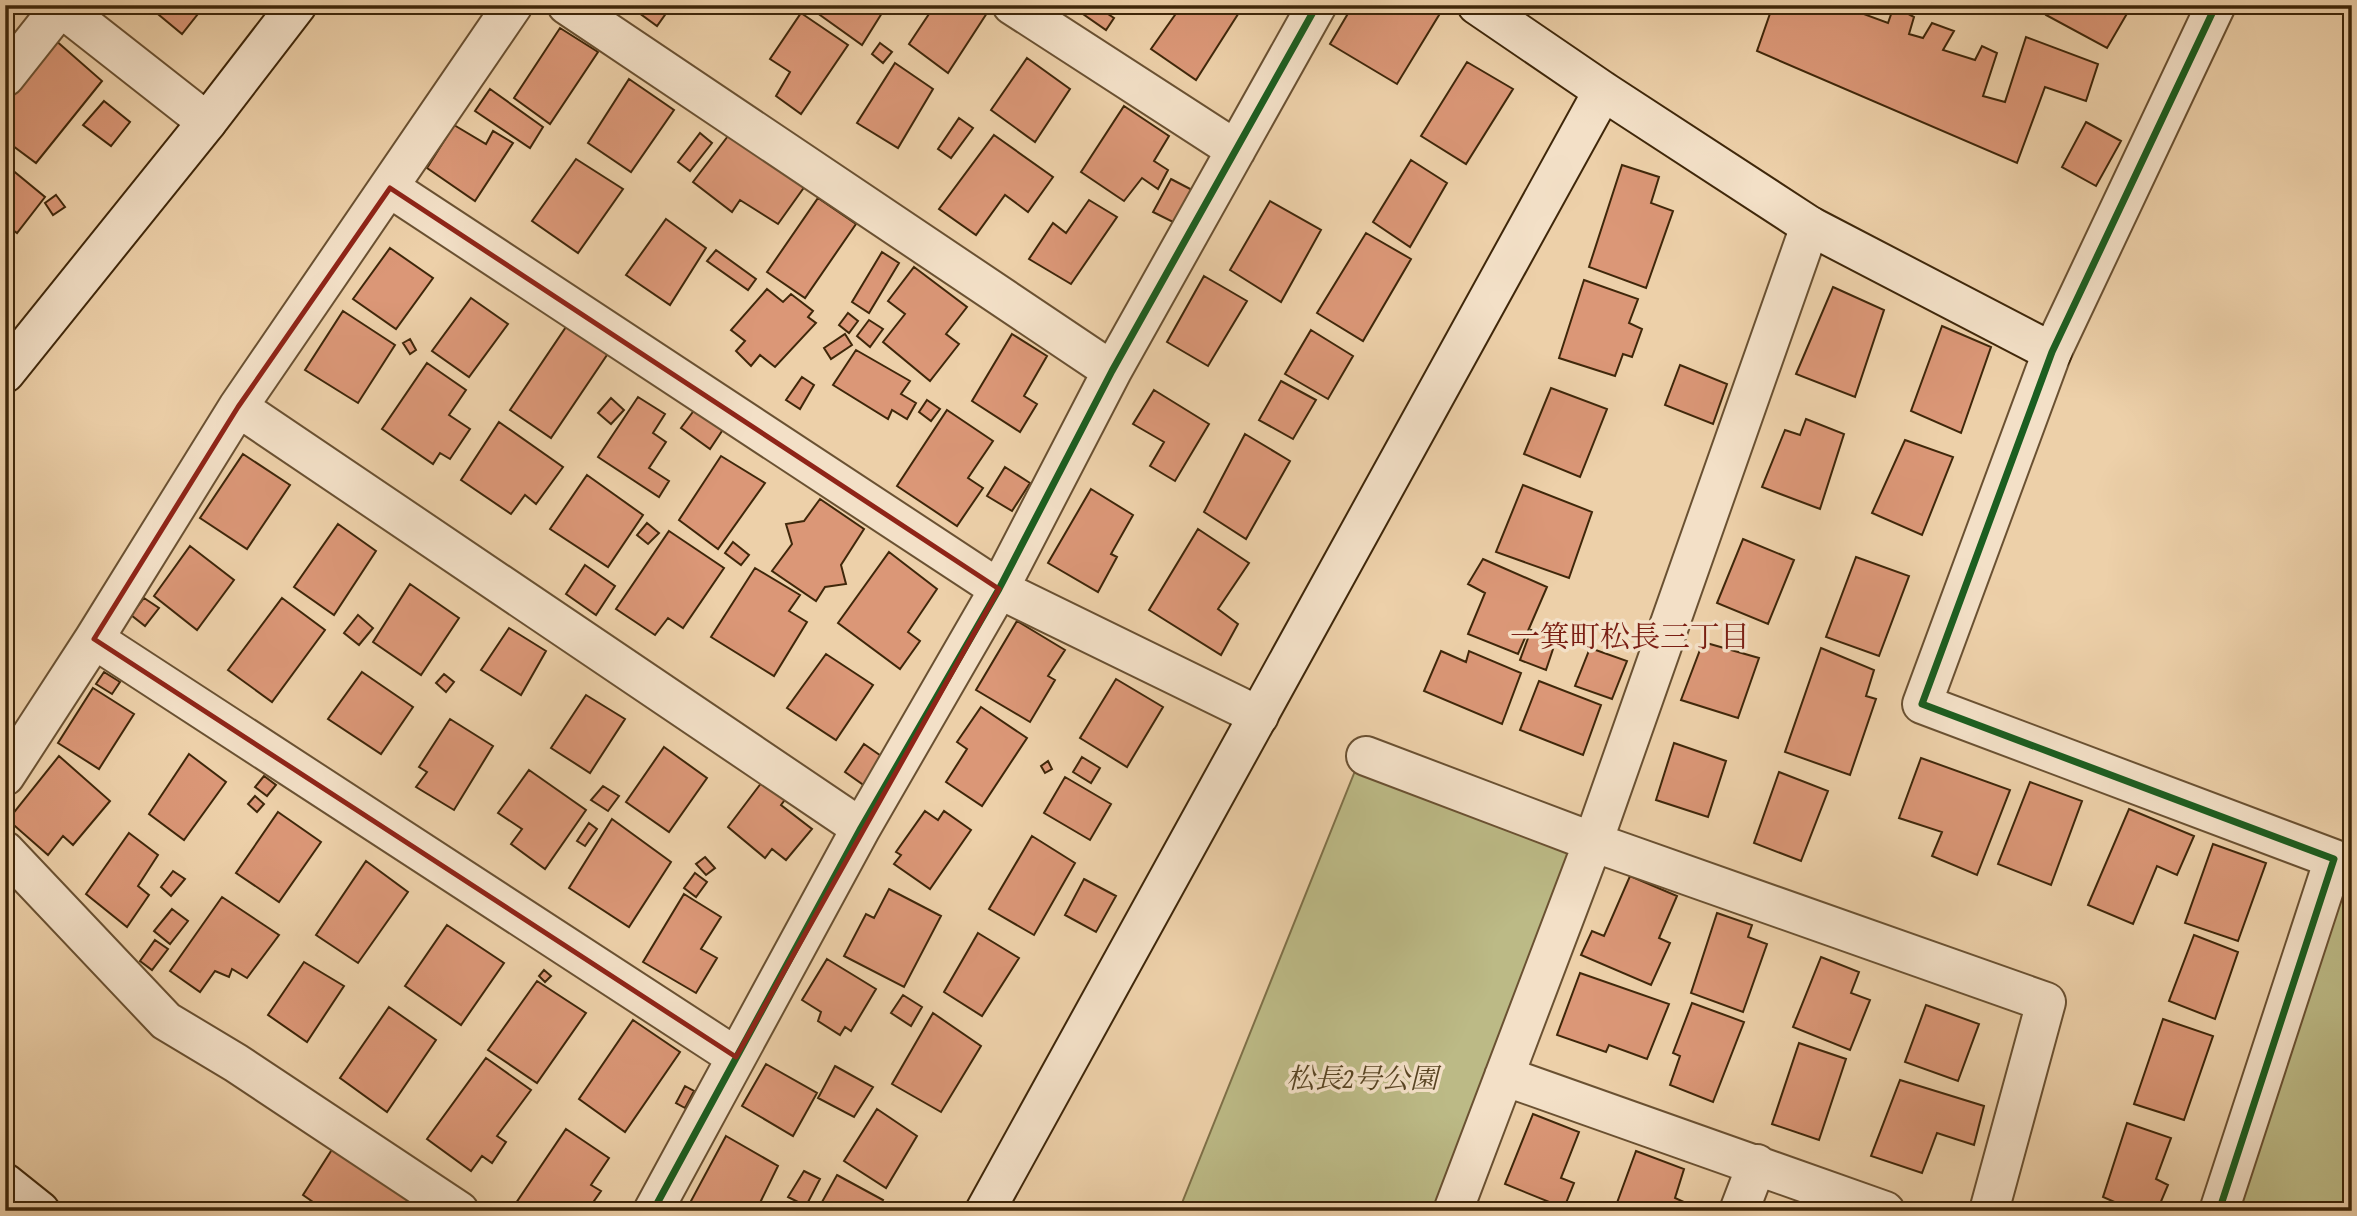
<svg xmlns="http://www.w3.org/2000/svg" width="2357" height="1216" viewBox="0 0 2357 1216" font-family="'Gentium Book Plus','Noto Serif JP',serif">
<rect width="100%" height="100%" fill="#edd0a9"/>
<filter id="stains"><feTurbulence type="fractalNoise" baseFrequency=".00286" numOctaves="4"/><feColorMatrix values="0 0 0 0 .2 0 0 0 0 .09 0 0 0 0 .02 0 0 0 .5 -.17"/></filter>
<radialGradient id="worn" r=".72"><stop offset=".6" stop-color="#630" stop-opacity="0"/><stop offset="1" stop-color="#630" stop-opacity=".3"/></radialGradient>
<path fill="#bcba86" stroke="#7e7048" stroke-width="2" d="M1357,766l220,82 -136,363h-254l-7,-3z
M2352,863v348h-113z"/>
<path fill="#db9777" stroke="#3f270a" stroke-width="2" d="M147,5h58l-23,29z
M639,5h33l-15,21 -22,-16z
M816,5h71l-25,40 -49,-35z
M935,5h41l11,8 -39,60 -39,-29z
M1070,5h40l-5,7 9,6 -8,12z
M1182,5h49l9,6 -44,69 -45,-31z
M1353,5h69l17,10 -42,69 -67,-40z
M1773,5h87l-2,7 30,11 6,-17 20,11 -5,17 14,4 9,-15 22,8 -11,19 32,10 7,-14 15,7 -14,43 22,6 21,-65 72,27 -12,37 -41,-14 -28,76 -260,-112z
M2050,5h82l-25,43 -61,-33z
M801,13l47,32 -47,69 -25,-18 14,-24 -20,-13z
M560,28l38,24 -48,72 -36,-26z
M54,39l48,42 -66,82 -31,-23v-38z
M880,43l12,9 -9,11 -11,-9z
M1027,58l43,31 -35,53 -44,-32z
M1467,62l46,27 -47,75 -45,-28z
M895,63l38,26 -35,59 -41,-25z
M629,79l45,31 -43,62 -43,-29z
M490,89l53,38 -13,21 -55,-37z
M104,101l26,21 -19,24 -28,-21z
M1124,106l45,30 -15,25 14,9 -10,19 -16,-11 -18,23 -43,-29z
M959,118l14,10 -22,30 -13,-9z
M2086,122l35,19 -25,45 -34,-19z
M454,125l32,19 7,-13 20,12 -38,58 -48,-33z
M700,133l12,10 -22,28 -12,-9z
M994,135l59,42 -25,35 -23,-17 -29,40 -37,-26z
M728,136l77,50 -27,38 -38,-24 -8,12 -39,-30z
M576,159l47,30 -45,64 -46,-32z
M1411,160l36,23 -37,64 -37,-25z
M5,164l40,33 -28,36 -12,-9z
M1622,165l37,12 -8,26 22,8 -27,77 -57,-21z
M1171,179l25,13 -17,33 -26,-13z
M56,195l9,12 -12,8 -8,-12z
M818,198l38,26 -51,74 -38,-26z
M1089,200l28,17 -46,67 -42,-25 24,-36 13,10z
M1270,201l51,29 -40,72 -51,-32z
M666,219l40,29 -36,57 -44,-30z
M1366,233l45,26 -48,82 -46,-28z
M390,248l43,30 -37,51 -43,-30z
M716,250l40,29 -8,11 -41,-29z
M882,252l17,11 -30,50 -17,-11z
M914,267l53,40 -21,27 13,10 -29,37 -47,-39 22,-28 -17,-13z
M1204,276l43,25 -39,65 -41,-24z
M1584,280l54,19 -9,24 13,6 -10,28 -9,-3 -8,22 -56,-18z
M1833,287l51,23 -29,87 -59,-23z
M767,289l16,13 8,-8 22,17 -5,6 8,6 -41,44 -15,-12 -9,11 -15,-15 9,-10 -14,-11z
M471,298l37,26 -39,53 -37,-26z
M343,311l52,34 -37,58 -53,-33z
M848,313l10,8 -9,12 -10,-8z
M869,320l14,9 -13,18 -13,-11z
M568,324l41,28 -58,86 -41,-28z
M1942,326l49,21 -30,86 -50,-22z
M1311,330l42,26 -25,43 -43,-25z
M845,334l7,11 -21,14 -7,-11z
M1012,334l35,22 -23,40 13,8 -17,28 -48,-31z
M410,339l6,11 -6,4 -7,-11z
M856,350l54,31 -9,13 15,9 -9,16 -15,-9 -4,9 -55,-34z
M427,363l39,27 -17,25 21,14 -20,30 -10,-6 -7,11 -51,-35z
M1680,365l47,19 -14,40 -48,-19z
M802,377l12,8 -14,24 -14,-9z
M1281,381l35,19 -23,39 -34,-19z
M1551,388l56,21 -27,68 -56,-23z
M1154,390l55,34 -34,57 -25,-15 14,-24 -31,-18z
M638,397l27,17 -12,19 13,9 -17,26 20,13 -10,16 -61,-40z
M611,398l13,12 -13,14 -13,-11z
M927,400l13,9 -9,12 -12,-9z
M695,409l29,19 -14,21 -29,-21z
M947,410l46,31 -25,37 15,10 -26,38 -60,-40z
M1806,419l38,15 -24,75 -58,-22 23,-57 15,5z
M499,422l64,45 -27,37 -11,-9 -14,19 -50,-34z
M1245,434l45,27 -44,78 -42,-27z
M1905,440l48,17 -31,78 -50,-22z
M243,454l47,31 -43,64 -47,-31z
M721,456l44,27 -47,66 -39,-29z
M1005,467l25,16 -18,28 -25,-15z
M587,475l56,40 -35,52 -58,-38z
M1523,485l69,27 -23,66 -73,-26z
M1091,489l42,26 -22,39 6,3 -19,35 -50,-29z
M820,499l44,30 -23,36 5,19 -21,3 -9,14 -44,-30 20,-27 -6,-20 18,-3z
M647,523l12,10 -11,11 -11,-9z
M338,524l38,27 -42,64 -40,-28z
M1198,529l51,34 -31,46 20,15 -17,31 -72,-45z
M669,531l55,37 -41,60 -15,-10 -13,17 -39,-26z
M1743,539l51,21 -26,64 -51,-21z
M733,542l16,13 -8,10 -16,-12z
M190,546l44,34 -37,50 -43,-34z
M889,552l48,37 -29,43 12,9 -20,28 -62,-46z
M1856,557l53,19 -30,80 -53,-19z
M1483,559l64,28 -29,67 -50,-20 17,-41 -17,-9z
M585,565l30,21 -19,29 -30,-21z
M755,568l45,27 -11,16 18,11 -33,54 -63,-39z
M410,584l49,34 -38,57 -48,-33z
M144,598l15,10 -14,18 -14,-11z
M282,598l43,32 -53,72 -44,-32z
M358,615l15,13 -14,17 -15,-12z
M1017,621l48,29 -17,26 7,4 -25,42 -54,-32z
M509,628l37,23 -25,44 -40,-25z
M1531,630l25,10 -10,30 -26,-10z
M1703,642l56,16 -21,60 -57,-18z
M1590,648l37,13 -15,38 -37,-13z
M1821,648l53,22 -8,26 10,3 -26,76 -65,-23z
M1441,651l25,11 3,-11 52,22 -19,51 -78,-33z
M826,654l47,31 -37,55 -49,-32z
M104,672l16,10 -8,12 -16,-10z
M362,672l51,35 -32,47 -53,-35z
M444,674l10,8 -8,10 -10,-9z
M1116,679l47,28 -36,60 -47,-29z
M1539,681l62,24 -18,50 -63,-25z
M93,688l41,26 -35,55 -41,-26z
M586,695l39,24 -35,54 -39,-25z
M981,707l46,31 -45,68 -36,-24 21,-33 -10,-7z
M450,719l43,27 -39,64 -38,-23 11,-15 -8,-5z
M1674,743l52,18 -18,56 -52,-17z
M864,744l20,14 -19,28 -20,-14z
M664,747l43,31 -38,54 -43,-30z
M189,754l37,28 -42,58 -35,-26z
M59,756l51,45 -37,44 -10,-9 -15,19 -40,-35z
M1082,757l18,11 -9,15 -18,-11z
M1921,758l89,32 -33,85 -45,-19 10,-24 -43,-14z
M1048,761l4,8 -7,4 -4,-7z
M529,770l57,40 -41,59 -34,-25 11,-15 -24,-16z
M1779,772l49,19 -27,70 -47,-18z
M264,776l12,9 -9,11 -12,-9z
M1065,777l46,27 -21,36 -46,-27z
M762,782l25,15 -6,8 31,24 -26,31 -14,-11 -7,9 -37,-31z
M2030,782l52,19 -31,84 -53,-21z
M603,786l16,10 -11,15 -17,-11z
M255,796l9,8 -7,8 -9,-8z
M2129,809l65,27 -17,39 -20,-9 -24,58 -45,-19z
M925,811l13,9 6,-9 27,19 -41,59 -36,-25 7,-9 -5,-3z
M278,812l43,30 -42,60 -43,-29z
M612,819l59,43 -42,65 -60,-39z
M589,823l8,6 -12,17 -8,-5z
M129,833l29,22 -20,31 11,9 -22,32 -41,-33z
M1032,836l43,27 -41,72 -45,-26z
M2213,844l53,19 -28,78 -53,-18z
M705,857l10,11 -9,7 -10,-11z
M366,861l42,31 -50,71 -42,-28z
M173,871l12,8 -14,17 -10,-9z
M695,873l12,9 -11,15 -12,-9z
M1630,876l47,20 -18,42 11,5 -19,42 -70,-30 11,-24 12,5z
M1084,879l32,17 -20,36 -31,-17z
M889,889l52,27 -37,71 -60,-31 22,-42 8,4z
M684,894l37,23 -20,32 16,9 -21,35 -53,-31z
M222,897l57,38 -32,43 -15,-9 -3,8 -14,-6 -15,21 -30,-21z
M172,909l16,12 -18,23 -16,-13z
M1717,913l35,12 -4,12 19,7 -24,68 -52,-19z
M447,925l57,38 -43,62 -56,-39z
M978,933l41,25 -37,58 -38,-24z
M2194,935l44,17 -23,67 -46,-18z
M155,940l13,9 -16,21 -12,-9z
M1821,957l38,15 -8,21 19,7 -20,50 -57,-23z
M827,959l49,30 -25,42 -6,-4 -5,8 -22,-14 3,-9 -19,-12z
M304,962l40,24 -37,56 -39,-27z
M544,970l7,6 -6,6 -6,-6z
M1580,973l89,31 -22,55 -38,-14 -3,7 -49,-17z
M537,981l49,32 -49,70 -49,-33z
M903,995l19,12 -11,19 -20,-13z
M1692,1003l52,19 -31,80 -43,-17 10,-29 -7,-3z
M1926,1005l53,19 -21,57 -53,-19z
M389,1007l47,33 -49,72 -47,-34z
M933,1013l48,33 -40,66 -49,-28z
M2163,1019l50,17 -29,84 -50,-16z
M633,1020l47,32 -55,80 -46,-33z
M1799,1043l47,16 -27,81 -47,-16z
M486,1058l45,32 -34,46 9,6 -14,21 -10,-7 -11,15 -44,-32z
M766,1064l51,29 -24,43 -51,-30z
M835,1066l38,21 -19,30 -36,-19z
M1900,1080l84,26 -10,39 -37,-12 -15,40 -51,-17z
M685,1086l9,5 -9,17 -9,-5z
M877,1109l40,27 -31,52 -42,-27z
M1533,1114l46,18 -18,46 13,5 -10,25 -59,-24z
M2127,1123l44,15 -15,41 12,6 -11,26h-22l-32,-14z
M566,1129l43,29 -18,27 10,6 -14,20h-59l-12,-8z
M726,1136l52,30 -22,45h-47l-18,-10z
M333,1148l90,63h-97l-23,-16z
M1636,1151l48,18 -9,29 22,10 -2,3h-81z
M804,1171l16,8 -14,27 -18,-9z
M837,1175l46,25 -6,11h-60z
M1773,1204l21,7h-23z"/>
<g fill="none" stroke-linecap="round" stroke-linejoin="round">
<g stroke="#6a5132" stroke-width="42">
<path id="street" d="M58,5l149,117
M567,5l545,366
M1012,5l224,145
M2216,5l-164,347 -130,352 412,155 -115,352
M5,77l57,-72
M390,188l609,401 260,127
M238,407l623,421
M94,639l642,418
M1366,756l227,86 453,160 -57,209
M5,776l89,-137 144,-232 275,-402
M5,851l161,170 70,42 223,148
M1504,1076l381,135
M653,1211l208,-383 138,-239 113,-218 205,-366
M1453,1211l140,-369 217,-616
M1739,1211l18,-47"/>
</g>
<g stroke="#3f270a" stroke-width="42">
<path id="secondary" d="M1477,5l126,86 207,135 242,126
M5,373l202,-251 90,-117
M5,1183l35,28
M985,1211l618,-1120"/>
</g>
<use href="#street" stroke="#f3e0c7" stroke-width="38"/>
<use href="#secondary" stroke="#f3e0c7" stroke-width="38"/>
<g stroke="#f3e0c7" stroke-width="11">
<path id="cycleway" d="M2216,5l-164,347 -130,352 412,155 -115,352
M653,1211l208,-383 138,-239 113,-218 205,-366"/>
</g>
<use href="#cycleway" stroke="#1b5e20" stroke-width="7"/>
</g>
<path fill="none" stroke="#8f2418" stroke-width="5" stroke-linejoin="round" d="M390,188l609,401 -263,468 -642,-418 144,-232z"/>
<g text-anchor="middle" stroke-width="7" stroke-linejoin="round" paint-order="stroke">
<g font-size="28" font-style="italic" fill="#584423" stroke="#f3e0c7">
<text x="1362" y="1088">松長2号公園</text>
</g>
<g font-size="30" fill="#7a1f14" stroke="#f3e0c7">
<text x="1630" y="647">一箕町松長三丁目</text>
</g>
</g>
<rect width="2357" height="1216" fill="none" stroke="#edd0a9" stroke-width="28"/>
<rect x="7" y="7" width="2343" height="1202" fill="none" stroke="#3f270a" stroke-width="3.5"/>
<rect x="14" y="14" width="2329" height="1188" fill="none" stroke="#3f270a" stroke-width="2"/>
<rect width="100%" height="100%" filter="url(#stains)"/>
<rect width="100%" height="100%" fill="url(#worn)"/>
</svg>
